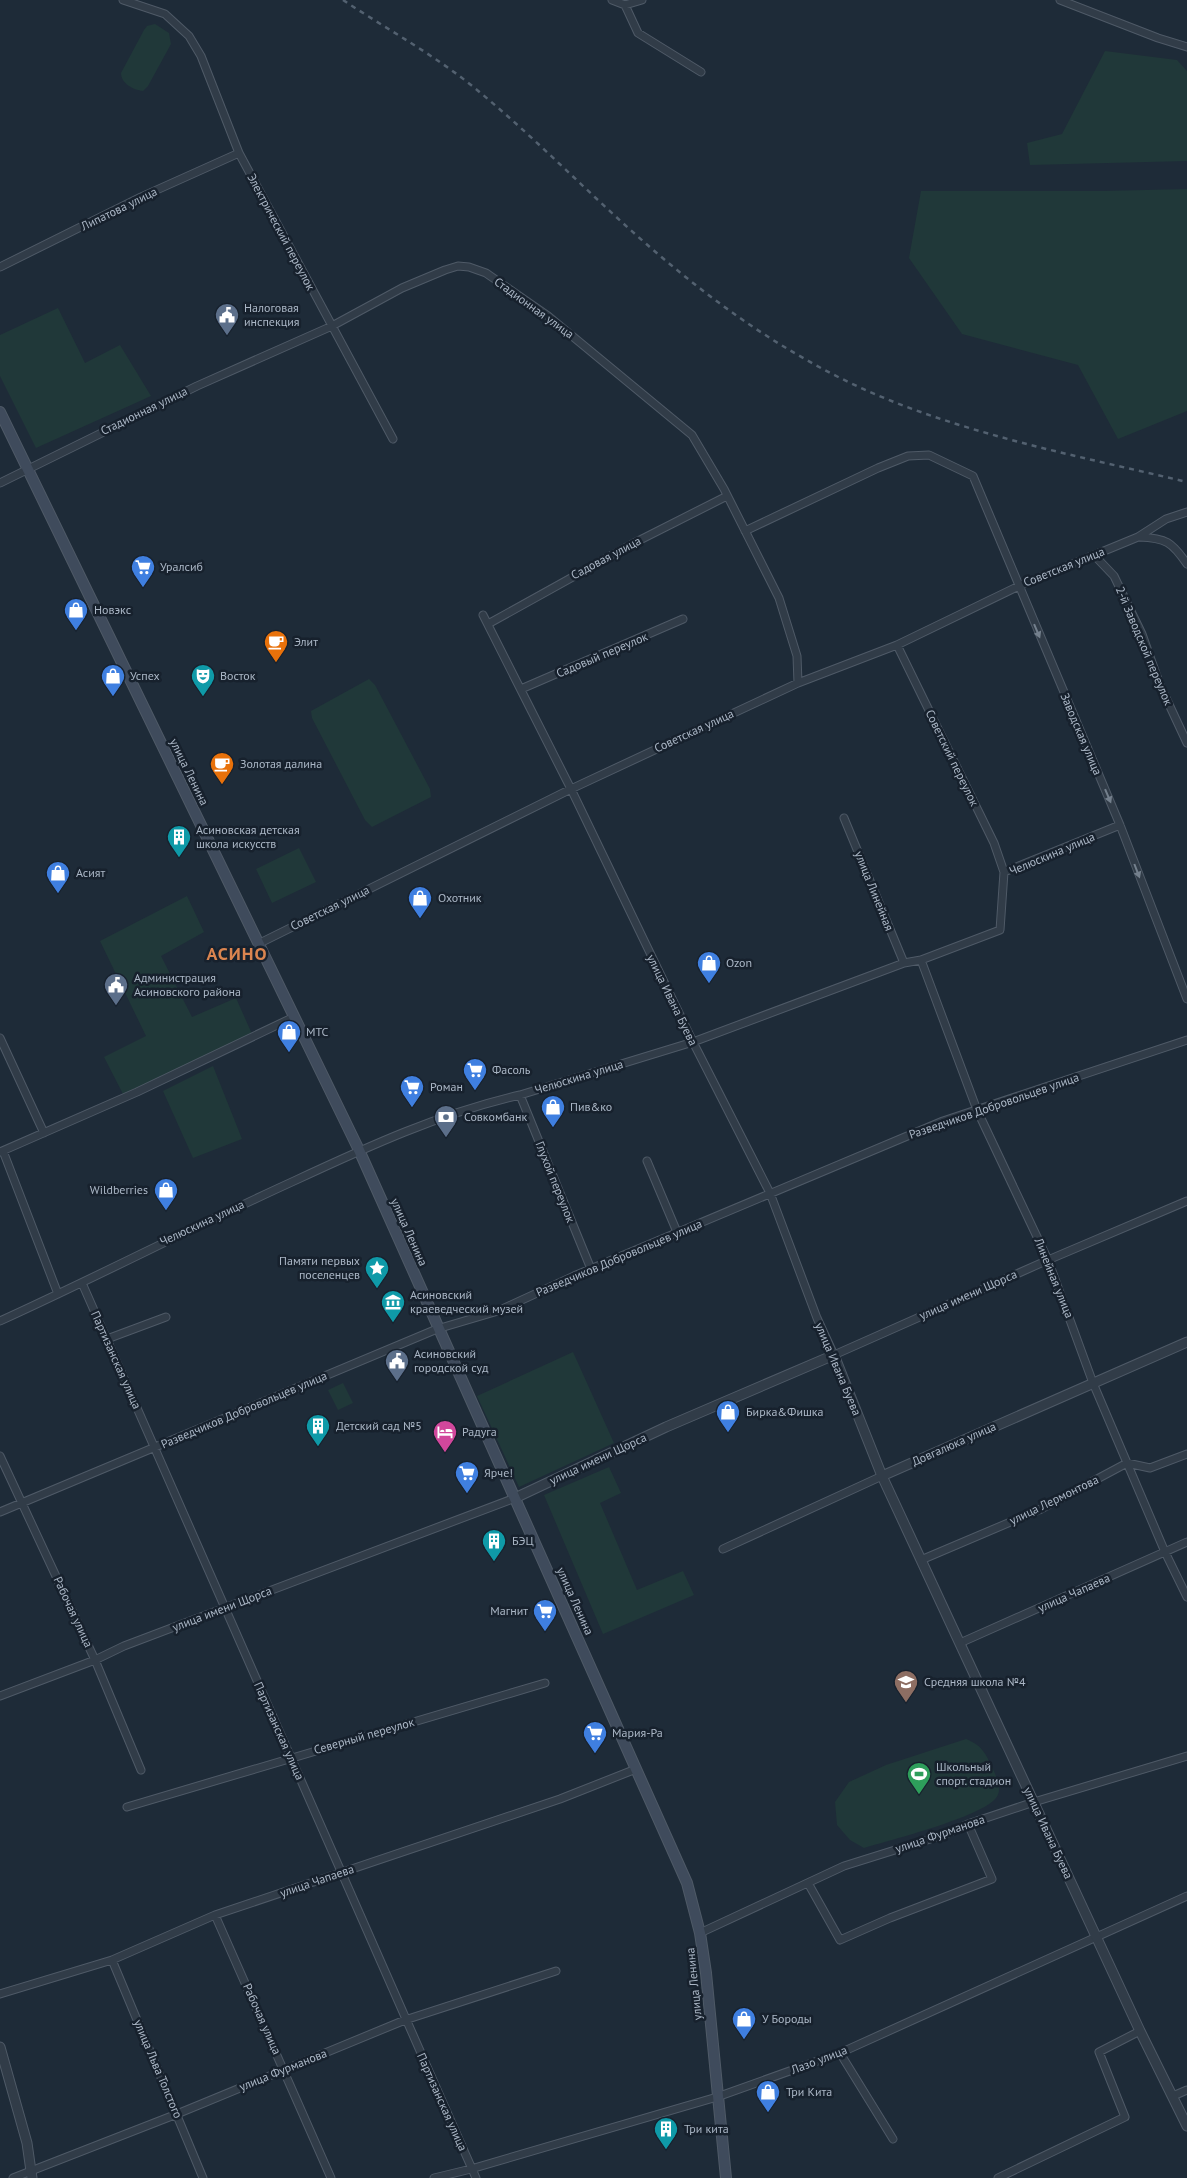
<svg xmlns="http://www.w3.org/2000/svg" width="1187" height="2178" viewBox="0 0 1187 2178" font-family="'PT Sans',sans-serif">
<rect width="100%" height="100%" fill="#1e2b38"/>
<path fill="#203839" d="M155,24l14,9 2,11 -23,42 -5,5c-10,-1 -22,-8 -22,-18l23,-43 3,-4z
M1105,51l72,9 10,11v90l-157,4 -3,-22 35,-9z
M1187,189v222l-69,28 -40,-74 -116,-31 -53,-76 12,-67h182z
M58,308l27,55 35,-18 31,51 -115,52 -36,-72v-41z
M369,679l6,6 55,104 1,8 -59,30 -7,-7 -53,-102 -1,-7z
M299,848l17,34 -44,21 -16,-34z
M187,896l17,36 -43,24 31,61 44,-19 16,36 -129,60 -19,-37 42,-21 -46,-95z
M213,1066l29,73 -49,19 -30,-67z
M573,1352l41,91 -95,44 -42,-91z
M343,1383l10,20 -15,7 -10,-20z
M609,1467l12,26 -21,10 37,87 46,-19 11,24 -91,39 -59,-139z
M966,1739c17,7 19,14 27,30 3,7 10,21 3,29 -15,19 -105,42 -132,50l-14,-8 -13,-15 -2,-23 14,-20 37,-17z"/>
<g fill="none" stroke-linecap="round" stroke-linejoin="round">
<g stroke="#4f5a67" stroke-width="9">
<path id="minor" d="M123,0l42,14 24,22 12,20 38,97 154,286
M612,0l13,5 13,28 63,39
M1060,0l98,38 29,9
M625,5l17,-5
M0,267l141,-70 98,-44
M0,483l197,-97 135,-60 70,-38 43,-18 13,-4 11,1 17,6 62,43 144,119 32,54 55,109 18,58 1,27
M745,531l133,-63 30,-12 21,-1 44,21 147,349 67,174
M1139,537c27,1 33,5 48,27
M1094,555l20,21 28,58 18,51 27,58
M483,615l88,174 122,253 77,151 47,125 17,37 214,-95 139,-59
M488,624l146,-81 93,-47
M897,645l97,198 10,29
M521,689l162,-70
M844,818l60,145
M258,944l313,-155 227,-106 99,-38 122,-59 119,-49 28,-18 21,-7
M921,960l56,150 71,150 45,123 72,169 22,45
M0,1038l44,95
M520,1095l71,174
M3,1151l55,143
M0,1152l137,-60 157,-75
M647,1161l30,71
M82,1283l394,895
M0,1321c99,-45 195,-95 294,-140 73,-34 147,-68 226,-86l173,-53 211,-79 17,-3 79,-30 4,-58 116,-47
M107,1339l59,-22
M0,1456l95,204 46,110
M0,1512l437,-183 61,-18 76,-35 369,-155 244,-81
M723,1549l159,-73
M921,1560l120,-51 86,-46 23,5 37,-14
M960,1643l227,-101
M0,1696l95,-36 29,-14 391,-148
M127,1807l418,-124
M808,1883l32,57 50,-22 102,-39 -24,-55
M215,1915l116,263
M700,1933l144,-67 102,-32 22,-10 66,-22 153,-46
M112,1960l91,218
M0,1994l112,-34 103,-45 345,-116 76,-30
M840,2053l53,86
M1173,2096l14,-6
M13,2178l164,-64 228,-94 151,-49
M434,2178l37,-9 246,-72 123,-44 347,-157
M998,2178l127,-61 -26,-65 41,-21"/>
</g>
<g stroke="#4f5a67" stroke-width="11">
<path id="tertiary" d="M882,1476l305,-134
M515,1498l151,-71 168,-72 48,121 258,555 47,95
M0,2047l27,96 5,35"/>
</g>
<g stroke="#4f5a67" stroke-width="12">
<path id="secondary" d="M0,412l359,738 328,733 13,50 6,40 20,205"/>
</g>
<use href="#minor" stroke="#313c48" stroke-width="7"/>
<use href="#tertiary" stroke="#313c48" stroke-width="9"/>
<use href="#secondary" stroke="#3f4b5c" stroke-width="10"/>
<path stroke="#536170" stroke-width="2.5" stroke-dasharray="5 5" stroke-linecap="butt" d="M343,0c42,28 88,53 128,85 70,57 131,123 200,180 42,35 86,67 134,94 116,68 253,92 382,123"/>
</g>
<defs><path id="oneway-solid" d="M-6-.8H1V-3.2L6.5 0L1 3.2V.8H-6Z" transform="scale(1.25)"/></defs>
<g fill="#74808d">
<use href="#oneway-solid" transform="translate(1037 631) rotate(67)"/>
<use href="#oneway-solid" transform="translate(1108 796) rotate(67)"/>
<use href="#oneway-solid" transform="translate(1137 871) rotate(69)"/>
</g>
<defs>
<g id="civic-pin" transform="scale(1.25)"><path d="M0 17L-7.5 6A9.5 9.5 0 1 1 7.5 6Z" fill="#5c6f8a" stroke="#17212d"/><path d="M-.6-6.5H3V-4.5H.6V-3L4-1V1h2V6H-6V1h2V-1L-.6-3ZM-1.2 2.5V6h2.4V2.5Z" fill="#fff"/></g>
<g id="supermarket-pin" transform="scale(1.25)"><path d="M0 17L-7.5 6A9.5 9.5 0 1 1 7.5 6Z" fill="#3f7fe0" stroke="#17212d"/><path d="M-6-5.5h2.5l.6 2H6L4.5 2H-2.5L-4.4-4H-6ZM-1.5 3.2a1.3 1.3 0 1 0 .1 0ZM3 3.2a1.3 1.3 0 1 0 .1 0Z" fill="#fff"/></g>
<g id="shop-pin" transform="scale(1.25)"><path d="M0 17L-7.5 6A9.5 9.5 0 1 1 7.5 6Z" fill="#3f7fe0" stroke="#17212d"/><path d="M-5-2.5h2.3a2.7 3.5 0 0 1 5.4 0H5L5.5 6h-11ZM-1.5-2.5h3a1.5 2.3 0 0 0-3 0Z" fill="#fff"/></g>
<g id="cafe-pin" transform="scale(1.25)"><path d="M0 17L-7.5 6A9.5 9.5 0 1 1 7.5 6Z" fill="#e8710a" stroke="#17212d"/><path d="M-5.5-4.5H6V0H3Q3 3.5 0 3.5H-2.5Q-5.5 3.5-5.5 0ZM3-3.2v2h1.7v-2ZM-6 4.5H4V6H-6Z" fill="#fff"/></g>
<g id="theatre-pin" transform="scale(1.25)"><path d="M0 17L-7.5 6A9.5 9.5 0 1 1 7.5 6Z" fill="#0f9aa8" stroke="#17212d"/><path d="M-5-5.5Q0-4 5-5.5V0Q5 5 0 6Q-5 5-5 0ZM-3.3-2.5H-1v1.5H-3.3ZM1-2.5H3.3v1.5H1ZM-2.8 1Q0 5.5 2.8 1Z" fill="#fff"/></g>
<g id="building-pin" transform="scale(1.25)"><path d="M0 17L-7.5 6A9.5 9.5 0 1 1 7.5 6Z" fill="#0f9aa8" stroke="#17212d"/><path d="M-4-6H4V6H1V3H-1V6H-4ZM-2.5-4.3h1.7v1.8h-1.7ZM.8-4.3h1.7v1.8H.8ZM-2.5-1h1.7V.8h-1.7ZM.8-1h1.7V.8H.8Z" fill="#fff"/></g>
<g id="bank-pin" transform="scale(1.25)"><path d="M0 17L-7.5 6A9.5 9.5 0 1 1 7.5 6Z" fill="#5c6f8a" stroke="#17212d"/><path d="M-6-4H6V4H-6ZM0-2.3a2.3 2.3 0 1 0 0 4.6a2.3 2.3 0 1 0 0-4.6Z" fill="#fff"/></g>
<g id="sight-pin" transform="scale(1.25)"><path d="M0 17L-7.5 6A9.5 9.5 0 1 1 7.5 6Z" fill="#0f9aa8" stroke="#17212d"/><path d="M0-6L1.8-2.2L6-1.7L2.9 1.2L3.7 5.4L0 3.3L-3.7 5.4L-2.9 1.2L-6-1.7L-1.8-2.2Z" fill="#fff"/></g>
<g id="museum-pin" transform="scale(1.25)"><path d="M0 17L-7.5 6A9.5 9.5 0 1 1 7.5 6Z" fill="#0f9aa8" stroke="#17212d"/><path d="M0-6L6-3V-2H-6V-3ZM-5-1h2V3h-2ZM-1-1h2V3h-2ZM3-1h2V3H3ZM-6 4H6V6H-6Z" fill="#fff"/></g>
<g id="hotel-pin" transform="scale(1.25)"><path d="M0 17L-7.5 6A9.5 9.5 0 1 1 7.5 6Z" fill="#d1479c" stroke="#17212d"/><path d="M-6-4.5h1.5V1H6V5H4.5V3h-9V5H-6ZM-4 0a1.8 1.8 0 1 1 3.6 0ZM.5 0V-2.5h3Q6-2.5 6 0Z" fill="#fff"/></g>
<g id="school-pin" transform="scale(1.25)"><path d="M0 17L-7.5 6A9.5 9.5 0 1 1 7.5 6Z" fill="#8d6e63" stroke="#17212d"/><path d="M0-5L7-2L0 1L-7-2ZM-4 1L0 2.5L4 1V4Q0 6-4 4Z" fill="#fff"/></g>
<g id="stadium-pin" transform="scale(1.25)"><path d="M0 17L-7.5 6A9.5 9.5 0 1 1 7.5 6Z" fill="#2e9e5b" stroke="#17212d"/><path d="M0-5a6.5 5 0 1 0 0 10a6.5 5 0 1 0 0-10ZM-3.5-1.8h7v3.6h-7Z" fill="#fff"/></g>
</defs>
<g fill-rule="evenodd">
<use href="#civic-pin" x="227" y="315"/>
<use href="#supermarket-pin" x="143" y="567"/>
<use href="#shop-pin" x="76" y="610"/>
<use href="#cafe-pin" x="276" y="642"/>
<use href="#shop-pin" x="113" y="676"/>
<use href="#theatre-pin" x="203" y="676"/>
<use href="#cafe-pin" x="222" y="764"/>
<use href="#building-pin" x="179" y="837"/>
<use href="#shop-pin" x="58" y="873"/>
<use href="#shop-pin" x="420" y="898"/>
<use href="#shop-pin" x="709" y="963"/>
<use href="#civic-pin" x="116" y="985"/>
<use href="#shop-pin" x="289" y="1032"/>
<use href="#supermarket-pin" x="475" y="1070"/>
<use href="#supermarket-pin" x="412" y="1087"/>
<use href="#shop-pin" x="553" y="1107"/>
<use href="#bank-pin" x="446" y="1117"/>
<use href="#shop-pin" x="166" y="1190"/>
<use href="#sight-pin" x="377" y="1268"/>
<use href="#museum-pin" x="393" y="1302"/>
<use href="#civic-pin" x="397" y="1361"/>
<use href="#shop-pin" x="728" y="1412"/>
<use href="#building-pin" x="318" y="1426"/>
<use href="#hotel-pin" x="445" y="1432"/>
<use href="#supermarket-pin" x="467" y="1473"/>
<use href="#building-pin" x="494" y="1541"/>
<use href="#supermarket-pin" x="545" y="1611"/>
<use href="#school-pin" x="906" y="1682"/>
<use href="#supermarket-pin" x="595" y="1733"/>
<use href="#stadium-pin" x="919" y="1774"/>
<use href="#shop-pin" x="744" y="2019"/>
<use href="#shop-pin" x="768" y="2092"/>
<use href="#building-pin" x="666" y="2129"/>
</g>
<g text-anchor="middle" stroke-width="5" stroke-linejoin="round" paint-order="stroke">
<g font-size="12" fill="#abb7c6" stroke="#17212d">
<text transform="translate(119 209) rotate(-26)" y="4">Липатова улица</text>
<text transform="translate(281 232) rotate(62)" y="4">Электрический переулок</text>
<text transform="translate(534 308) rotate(36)" y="4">Стадионная улица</text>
<text transform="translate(144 411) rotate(-26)" y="4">Стадионная улица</text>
<text transform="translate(606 558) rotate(-28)" y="4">Садовая улица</text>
<text transform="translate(1064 567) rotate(-22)" y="4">Советская улица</text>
<text transform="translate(1144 646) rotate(67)" y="4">2-й Заводской переулок</text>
<text transform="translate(602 655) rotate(-23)" y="4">Садовый переулок</text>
<text transform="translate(694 731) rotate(-25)" y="4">Советская улица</text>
<text transform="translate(1081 734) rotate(67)" y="4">Заводская улица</text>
<text transform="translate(952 758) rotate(64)" y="4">Советский переулок</text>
<text transform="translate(189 772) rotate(64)" y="4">улица Ленина</text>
<text transform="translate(1052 854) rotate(-23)" y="4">Челюскина улица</text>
<text transform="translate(874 891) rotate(68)" y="4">улица Линейная</text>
<text transform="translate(330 908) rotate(-26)" y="4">Советская улица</text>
<text transform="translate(672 1000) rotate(64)" y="4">улица Ивана Буева</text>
<text transform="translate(579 1077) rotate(-17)" y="4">Челюскина улица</text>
<text transform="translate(994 1106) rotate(-19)" y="4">Разведчиков Добровольцев улица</text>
<text transform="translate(555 1182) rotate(68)" y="4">Глухой переулок</text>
<text transform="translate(202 1223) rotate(-25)" y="4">Челюскина улица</text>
<text transform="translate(409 1232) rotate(66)" y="4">улица Ленина</text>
<text transform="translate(619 1258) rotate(-23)" y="4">Разведчиков Добровольцев улица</text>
<text transform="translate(1054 1278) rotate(68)" y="4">Линейная улица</text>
<text transform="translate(968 1295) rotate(-24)" y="4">улица имени Щорса</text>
<text transform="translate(116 1360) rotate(66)" y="4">Партизанская улица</text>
<text transform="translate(838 1369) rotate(67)" y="4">улица Ивана Буева</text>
<text transform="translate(244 1410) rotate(-23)" y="4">Разведчиков Добровольцев улица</text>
<text transform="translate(954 1444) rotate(-24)" y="4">Довгалюка улица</text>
<text transform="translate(598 1459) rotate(-25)" y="4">улица имени Щорса</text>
<text transform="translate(1054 1500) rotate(-26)" y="4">улица Лермонтова</text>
<text transform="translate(1074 1593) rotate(-24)" y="4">улица Чапаева</text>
<text transform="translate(575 1601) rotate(66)" y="4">улица Ленина</text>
<text transform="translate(222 1609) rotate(-21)" y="4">улица имени Щорса</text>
<text transform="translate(73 1612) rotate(65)" y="4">Рабочая улица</text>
<text transform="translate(279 1731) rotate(66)" y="4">Партизанская улица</text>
<text transform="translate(364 1736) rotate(-16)" y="4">Северный переулок</text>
<text transform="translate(1048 1833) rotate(65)" y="4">улица Ивана Буева</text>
<text transform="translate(940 1834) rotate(-19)" y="4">улица Фурманова</text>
<text transform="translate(317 1881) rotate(-19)" y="4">улица Чапаева</text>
<text transform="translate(694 1984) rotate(-96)" y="4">улица Ленина</text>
<text transform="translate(262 2019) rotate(66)" y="4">Рабочая улица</text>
<text transform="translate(819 2060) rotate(-21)" y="4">Лазо улица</text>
<text transform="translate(158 2069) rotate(67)" y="4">улица Льва Толстого</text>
<text transform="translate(283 2070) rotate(-22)" y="4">улица Фурманова</text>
<text transform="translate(442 2102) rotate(66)" y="4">Партизанская улица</text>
</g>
<g font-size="12" fill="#abb7c6" stroke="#17212d" text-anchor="start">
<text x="244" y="312">Налоговая<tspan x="244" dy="14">инспекция</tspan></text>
<text x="160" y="571">Уралсиб</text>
<text x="94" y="614">Новэкс</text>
<text x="294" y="646">Элит</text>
<text x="130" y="680">Успех</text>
<text x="220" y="680">Восток</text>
<text x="240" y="768">Золотая далина</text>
<text x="196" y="834">Асиновская детская<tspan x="196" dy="14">школа искусств</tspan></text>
<text x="76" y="877">Асият</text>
<text x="438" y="902">Охотник</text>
<text x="726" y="967">Ozon</text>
<text x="134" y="982">Администрация<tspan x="134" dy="14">Асиновского района</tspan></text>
<text x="306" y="1036">МТС</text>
<text x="492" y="1074">Фасоль</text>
<text x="430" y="1091">Роман</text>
<text x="570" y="1111">Пив&amp;ко</text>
<text x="464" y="1121">Совкомбанк</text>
<text x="148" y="1194" text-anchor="end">Wildberries</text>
<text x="360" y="1265" text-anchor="end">Памяти первых<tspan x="360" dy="14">поселенцев</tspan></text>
<text x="410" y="1299">Асиновский<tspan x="410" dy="14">краеведческий музей</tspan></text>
<text x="414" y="1358">Асиновский<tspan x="414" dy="14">городской суд</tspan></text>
<text x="746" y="1416">Бирка&amp;Фишка</text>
<text x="336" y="1430">Детский сад №5</text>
<text x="462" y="1436">Радуга</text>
<text x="484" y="1477">Ярче!</text>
<text x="512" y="1545">БЭЦ</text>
<text x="528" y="1615" text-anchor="end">Магнит</text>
<text x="924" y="1686">Средняя школа №4</text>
<text x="612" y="1737">Мария-Ра</text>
<text x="936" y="1771">Школьный<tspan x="936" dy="14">спорт. стадион</tspan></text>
<text x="762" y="2023">У Бороды</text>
<text x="786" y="2096">Три Кита</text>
<text x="684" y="2133">Три кита</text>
</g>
<g font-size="18" font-weight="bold" letter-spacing="1" fill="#db8550" stroke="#17212d">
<text x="237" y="960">АСИНО</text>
</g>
</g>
</svg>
